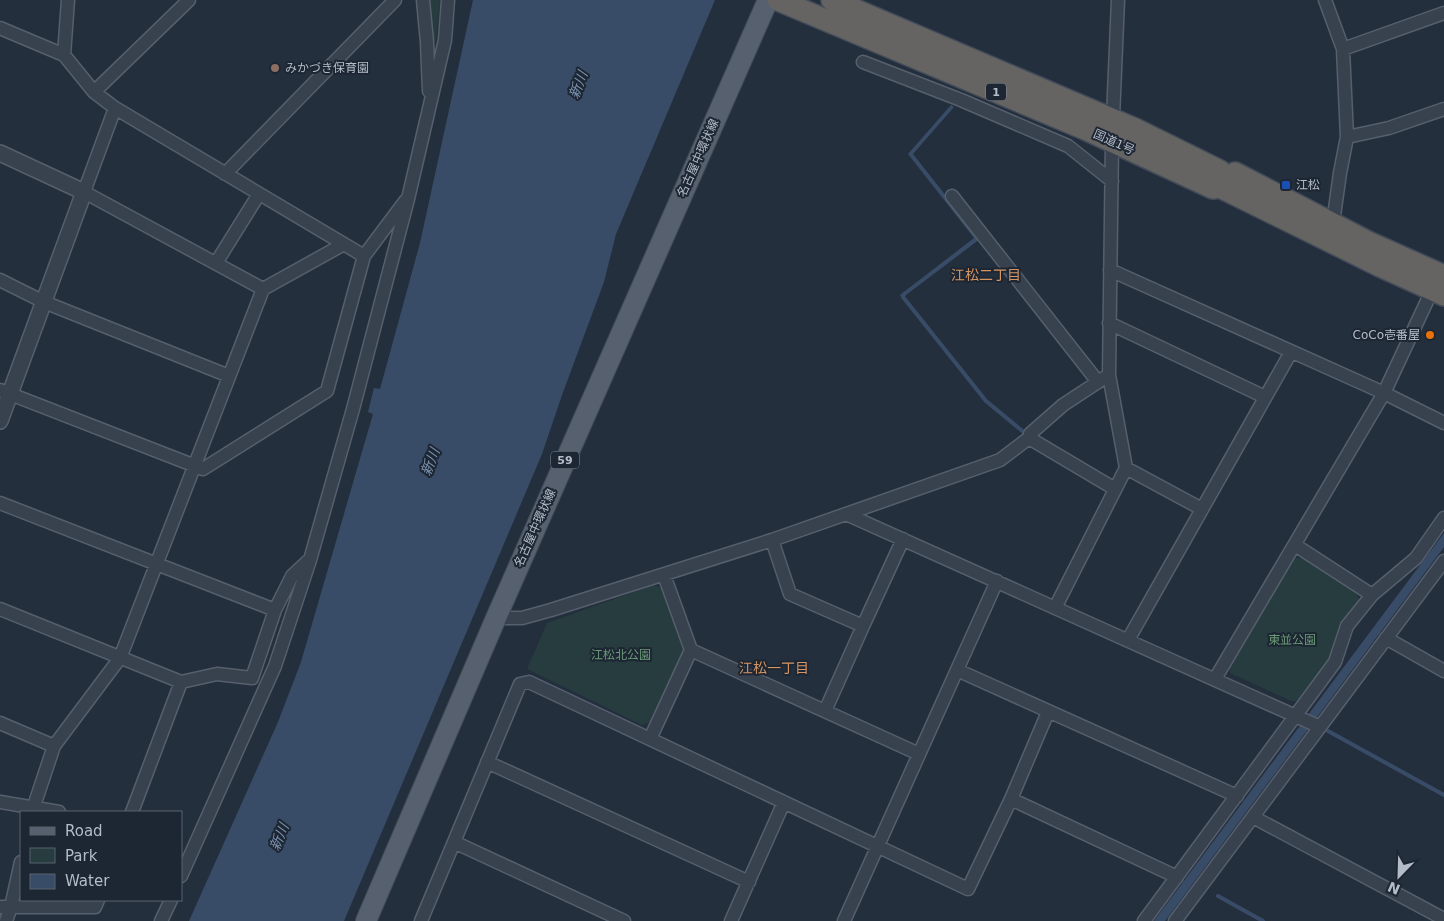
<svg xmlns="http://www.w3.org/2000/svg" width="1444" height="921" viewBox="0 0 1444 921" font-family="'DejaVu Sans','Noto Sans JP',sans-serif">
<rect width="100%" height="100%" fill="#242f3e"/>
<path fill="#263c3f" d="M427,0h13l-4,41h-6z
M1295,558h9l52,35 3,7 -19,24 -9,34 -33,43h-7l-61,-28 -2,-8z
M654,585l10,4 20,62 -34,71 -8,3 -115,-56 20,-46z"/>
<path fill="#394c67" d="M473,0h242l-99,234 -12,48 -42,113 -20,59 -198,467h-155l89,-199 23,-60 72,-248 -5,-2 6,-24 6,1 40,-146z
M951,105l3,2 -41,47 67,85 -78,59 -2,-3 74,-57 -66,-84z
M1444,533v14l-279,374h-11z"/>
<g fill="none" stroke-linecap="round" stroke-linejoin="round">
<path stroke="#394c67" stroke-width="4" d="M904,294l-1,3 83,104 40,33
M1328,731l116,64
M1218,896l45,25"/>
<g stroke="#565f6c" stroke-width="15">
<path id="minor" d="M423,0l4,42 2,49
M1325,0l18,49 4,88 -7,36 -7,50
M0,28l64,27 30,37 21,16 249,148 -37,135 -124,78 -203,-79
M1343,49l101,-36
M64,55l4,-55
M863,62l98,38 107,46 44,35
M94,92l95,-92
M1347,137l42,-9 55,-19
M225,174l170,-174
M952,196l146,186
M364,256l42,-56
M216,263l43,-69
M1110,270l274,123 60,30
M0,280l44,22 185,74
M263,289l81,-45
M1109,323l156,74
M1029,438l1,-4 33,-29 41,-27
M1126,468l76,41
M0,503l275,107 -23,68 -35,-4 -36,8
M846,514l474,213
M772,540l18,54 73,32 -38,85
M1295,545l77,50
M1055,608l71,-140 -17,-93 3,-234 6,-141
M0,609l181,73 -49,130
M275,610l17,-34 16,-15
M496,618h26l29,-8 221,-70 228,-80 29,-22 86,51
M863,626l40,-87
M1386,638l58,33
M1128,640l163,-288
M691,650l228,104
M957,670l280,126
M1215,679l169,-286 43,-92
M0,723l54,23
M650,739l41,-89 -27,-75
M487,762l262,120
M1011,799l166,78
M0,802l59,10
M32,812l22,-66 66,-88 143,-369 -179,-97 31,-84
M1253,817l191,102
M454,842l170,79
M181,876l94,-210 35,-106 43,-151 55,-210 37,-159 3,-40
M0,907h95l3,-7
M6,921l5,-14 10,-45
M161,921l10,-21
M421,921l99,-237 9,-2 439,207 43,-90 37,-87
M731,921l53,-119
M844,921l153,-340
M1144,921l191,-259 12,-36 25,-31 44,-37 28,-40
M1175,921l269,-360"/>
</g>
<g stroke="#565f6c" stroke-width="18">
<path id="tertiary" d="M0,153l84,39 -84,229"/>
</g>
<g stroke="#414a57" stroke-width="22">
<path id="primary" d="M366,921l130,-303 272,-618"/>
</g>
<g stroke="#434c59" stroke-width="24">
<path id="trunk" d="M778,0l307,129 128,59 7,-1 160,79 64,29
M832,0l303,129 85,42 5,5 21,11
M1235,173l133,69 76,34"/>
</g>
<use href="#minor" stroke="#38414e" stroke-width="12"/>
<use href="#tertiary" stroke="#38414e" stroke-width="15"/>
<use href="#primary" stroke="#56606e" stroke-width="20"/>
<use href="#trunk" stroke="#656462" stroke-width="21"/>
</g>
<circle fill="#8d6e63" stroke="#1d2633" stroke-width="2" cx="275" cy="68" r="5"/>
<rect fill="#1a4fb4" stroke="#1d2633" stroke-width="2" x="1281" y="180" width="10" height="10" rx="2.5"/>
<circle fill="#e8710a" stroke="#1d2633" stroke-width="2" cx="1430" cy="335" r="5"/>
<g text-anchor="middle" stroke-width="4" stroke-linejoin="round" paint-order="stroke">
<g fill="#1d2633" stroke="#878f9c" stroke-width="1">
<rect x="986" y="83.5" width="20" height="17" rx="4"/>
<rect x="551" y="451.5" width="28" height="17" rx="4"/>
</g>
<g font-size="11" font-weight="bold" fill="#b4bcc9">
<text x="996" y="96">1</text>
<text x="565" y="464">59</text>
</g>
<g font-size="12" fill="#b4bcc9" stroke="#1d2633" text-anchor="start">
<text x="285" y="72">みかづき保育園</text>
<text x="1296" y="189">江松</text>
<text x="1420" y="339" text-anchor="end">CoCo壱番屋</text>
</g>
<g font-size="12" fill="#b4bcc9" stroke="#1d2633">
<text transform="translate(1114 142) rotate(24)" y="4">国道1号</text>
<text transform="translate(698 158) rotate(-66)" y="4">名古屋中環状線</text>
<text transform="translate(535 528) rotate(-66)" y="4">名古屋中環状線</text>
</g>
<g font-size="12" fill="#6b9a76" stroke="#1d2633">
<text x="1292" y="644">東並公園</text>
<text x="621" y="659">江松北公園</text>
</g>
<g font-size="14" font-style="italic" fill="#7c92b1" stroke="#1d2633">
<text transform="translate(578 85) rotate(-69)" y="5">新川</text>
<text transform="translate(430 462) rotate(-69)" y="5">新川</text>
<text transform="translate(279 837) rotate(-67)" y="5">新川</text>
</g>
<g font-size="14" fill="#d59563" stroke="#1d2633">
<text x="986" y="280">江松二丁目</text>
<text x="774" y="673">江松一丁目</text>
</g>
</g>
<rect x="20" y="811" width="162" height="90" fill="#1d2633" stroke="#59626f"/>
<rect x="30" y="827" width="25" height="8" fill="#56606e" stroke="#59626f"/>
<text x="65" y="836" font-size="15" fill="#b4bcc9">Road</text>
<rect x="30" y="848" width="25" height="15" fill="#263c3f" stroke="#59626f"/>
<text x="65" y="861" font-size="15" fill="#b4bcc9">Park</text>
<rect x="30" y="874" width="25" height="15" fill="#394c67" stroke="#59626f"/>
<text x="65" y="886" font-size="15" fill="#b4bcc9">Water</text>
<g transform="translate(1399 876) rotate(203)" stroke="#1d2633" stroke-width="4" paint-order="stroke">
<path d="M0-4L9 19L0 12L-9 19Z" fill="#b4bcc9"/>
<text y="-8" font-size="14" font-weight="bold" text-anchor="middle" fill="#b4bcc9">N</text>
</g>
</svg>
